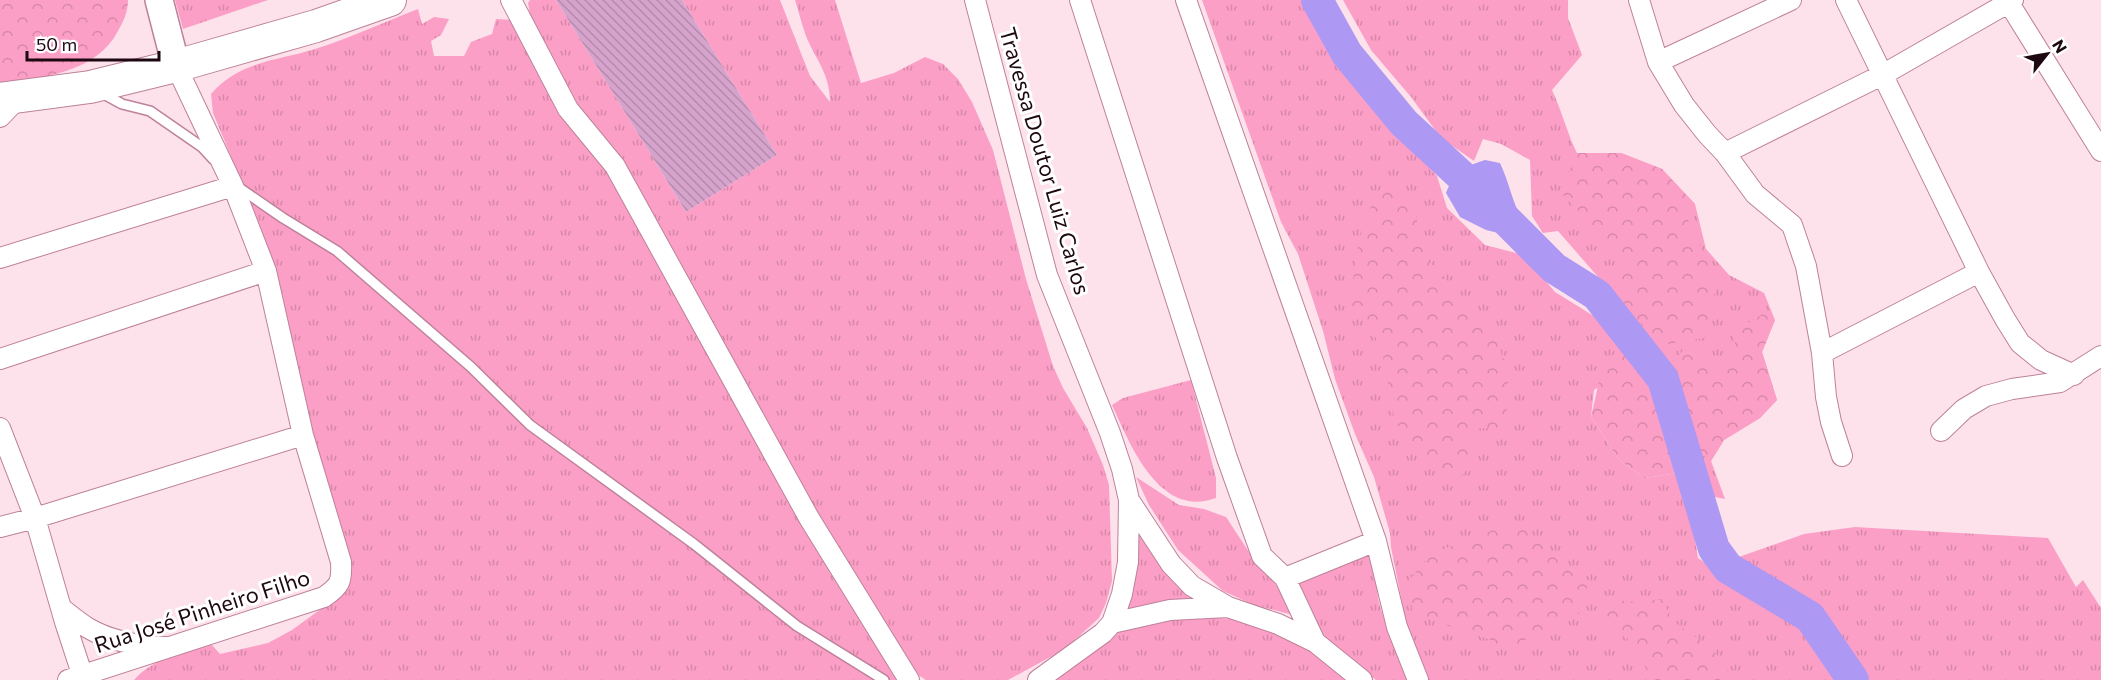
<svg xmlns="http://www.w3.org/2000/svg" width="2101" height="680" viewBox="0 0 2101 680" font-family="Commissioner,sans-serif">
<defs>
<pattern id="grass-tufts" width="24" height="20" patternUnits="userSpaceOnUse" patternTransform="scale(1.5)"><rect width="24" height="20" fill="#fb9fc6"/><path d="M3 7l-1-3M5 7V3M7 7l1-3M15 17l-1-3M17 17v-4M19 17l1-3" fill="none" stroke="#d787a9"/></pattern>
<pattern id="forest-crowns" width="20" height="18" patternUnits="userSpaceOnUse" patternTransform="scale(1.5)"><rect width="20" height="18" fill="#fb9fc6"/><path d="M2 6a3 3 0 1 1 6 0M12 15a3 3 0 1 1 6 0" fill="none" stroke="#d787a9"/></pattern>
<pattern id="building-back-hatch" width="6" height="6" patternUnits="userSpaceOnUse" patternTransform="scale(1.5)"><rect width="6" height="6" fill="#d6a3cc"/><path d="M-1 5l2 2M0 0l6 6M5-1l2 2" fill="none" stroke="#b78bae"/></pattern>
</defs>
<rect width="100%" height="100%" fill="#fde2ec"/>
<path fill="url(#grass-tufts)" d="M175,0h93l-85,29z
M530,0h26l130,212 91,-57 -95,-155h98l30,76 20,26c0,-24 -10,-37 -20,-57 -7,-14 -10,-30 -15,-45h40l26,83 33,-10 31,-16 18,7 15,15 14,23 21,48 33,129 27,87 10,22 24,40 16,37 6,20 3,96 -6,22 -7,15 -34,31 -57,31h-82l-11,-7 -35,-51 -300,-507 -48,-88 -4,-24z
M1202,0h100l53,87 82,89 10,32 38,37 39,10 31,37 42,26 24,33 -3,24 -24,15 -3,27 28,43 26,18 39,-6 14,86 24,16 80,44 42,62h-417l-18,-42 -18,-91 -1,-14 -16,-56 -19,-43 -20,-55 -12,-48 -25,-77 -17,-32z
M1343,0h225v18l14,37 -30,35c10,21 15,43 25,63h44l41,16 33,35 11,45 23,26 35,18 11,27 -13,32 15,48 -17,18 -36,22 -13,21 14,38 -15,-3 -28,-85 -24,-58 -39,-52 -61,-70 -15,2 -11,-17 -2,-56 -29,-16 -18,-5 -9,22 -33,-23 -30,-41 -40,-47z
M418,9l4,15 12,-7 15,2 -8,16 -10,6 3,15h30l7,-14 21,-8 4,-15 18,1 96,151 290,509h-766c15,-18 55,-35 78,-35l8,9 48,-11 24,-13 55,-40 -1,-19 -84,-340 -49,-118 -2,-19c28,-33 66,-33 104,-45 35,-11 69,-27 103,-40z
M1191,380l25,98v20c-57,21 -86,-54 -104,-93l11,-7z
M1136,477l43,28 25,4 22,8 25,38 20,23 14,20 8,17 -39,-10 -31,-14 -45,-41 -29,-45z
M1855,527l193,11 28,49 7,-7 18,28v72h-239l-49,-71 -80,-50 71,-25z
M1138,530l61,68c-29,3 -54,5 -80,20z
M1365,554c15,11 10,31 14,48 6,26 22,53 34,78h-37l-52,-39 -29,-55 8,-6z
M1204,617l41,3 70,32 33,28h-301l62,-43 32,-19z"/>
<path fill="url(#forest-crowns)" d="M0,0h128c0,12 -4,20 -10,31 -22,42 -75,46 -118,54z
M1577,153h44l41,16 33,35 -10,9 24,52 6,26 -11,47 -41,7 -44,-44v-36l-21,-33 -38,-40z
M1398,186l15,18 13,54 41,44 29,39 13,31 -3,33 4,24 -30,-1 -9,9 3,25 -15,16 -24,-10 -40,-46 -14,-77 -31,-42c5,-32 7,-91 34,-112 4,-2 10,-4 14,-5z
M1763,314l12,6 -13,32 15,48 -17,18 -36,22 -13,21 -17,-13 -12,-37 -14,-35 5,-14 11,-13 32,22 21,-15 -4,-24z
M1625,340l32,41 27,91 -39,6 -26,-18 -28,-43 11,-49z
M1519,523l31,29 39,29 -10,33 -15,2 -57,35 -16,-11 -78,-26 -6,-32 26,-29 58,-22z
M1662,599c14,32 21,27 46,47 9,7 17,20 24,30l-1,4h-78l-25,-41 -23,-13 -4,-11 12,-15 24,2z"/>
<path fill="#ad98f4" d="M1485,160l15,3c9,19 12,38 22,57l-11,16 -25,-6 -26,-13 -14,-24c9,-22 18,-26 39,-33z"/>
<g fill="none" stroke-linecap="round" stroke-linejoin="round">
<path stroke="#ad98f4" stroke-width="32" d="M1317,0l30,54 57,69 64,59 86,86 43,27 66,84 51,170 14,19 82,49 43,63"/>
</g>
<path fill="url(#building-back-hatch)" d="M556,0h126l95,155 -91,57z"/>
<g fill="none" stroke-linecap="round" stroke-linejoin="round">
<g stroke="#be819a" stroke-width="12">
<path id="lane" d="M100,92l22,12 28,7 52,36 11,12
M238,187l45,31 54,33 134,116 59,58 164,119 103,82 87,54"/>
</g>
<g stroke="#be819a" stroke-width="22">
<path id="street" d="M511,0l57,109 47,57 194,352 100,162
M975,0l72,275 63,158 12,36 7,31 -1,62 -6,32 -10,29
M1080,0l147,458 35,98 23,22 30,64
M1186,0l190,541 21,86 21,53
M1639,0l19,62 26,43 23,29 18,19 30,41 37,31 14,41 16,87 4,44 5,25 11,34
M1846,0l133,272 26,47 15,24 21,17 33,15
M2007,0l94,151
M1658,62l133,-62
M0,117l21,-22
M1725,153l159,-79 129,-74
M0,258l233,-72
M1822,353l157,-81
M0,359l266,-88
M0,428l35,90 30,104 19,58
M1941,431l23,-22 22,-13 26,-7 48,-7 41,-26
M1129,500l42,64 21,22 36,21
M0,527l35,-9 268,-83
M1285,578l91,-37
M61,608c9,7 17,14 27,20 22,13 52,18 78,19
M68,680l256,-83c16,-11 18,-15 17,-35l-38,-127 -37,-164 -33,-85 -57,-120
M1038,680l65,-47 9,-10 58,-13 58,-3 50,17 37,18 47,38"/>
</g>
<g stroke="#be819a" stroke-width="30">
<path id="secondary" d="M159,0l17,66"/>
</g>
<g stroke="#be819a" stroke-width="34">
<path id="primary" d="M0,99l90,-12 86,-21 140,-40 74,-26"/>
</g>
<use href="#lane" stroke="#fff" stroke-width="9"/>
<use href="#street" stroke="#fff" stroke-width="20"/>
<use href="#secondary" stroke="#fff" stroke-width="27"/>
<use href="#primary" stroke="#fff" stroke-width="32"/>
</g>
<g text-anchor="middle" stroke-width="6" stroke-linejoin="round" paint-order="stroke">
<g font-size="22" fill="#1d0711" stroke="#fff">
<text transform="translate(1045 161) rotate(74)" y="8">Travessa Doutor Luiz Carlos</text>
<text transform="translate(202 611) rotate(-18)" y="8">Rua José Pinheiro Filho</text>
</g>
</g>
<g transform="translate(2047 54) rotate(59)" stroke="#ffffff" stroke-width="4.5" paint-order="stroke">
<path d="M0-4.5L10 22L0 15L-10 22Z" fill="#1d0711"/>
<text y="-9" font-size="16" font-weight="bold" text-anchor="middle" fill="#1d0711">N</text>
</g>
<path d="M27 51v9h132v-9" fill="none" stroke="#1d0711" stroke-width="3"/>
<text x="36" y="51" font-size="18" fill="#1d0711" stroke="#ffffff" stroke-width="4.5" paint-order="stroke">50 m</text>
</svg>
